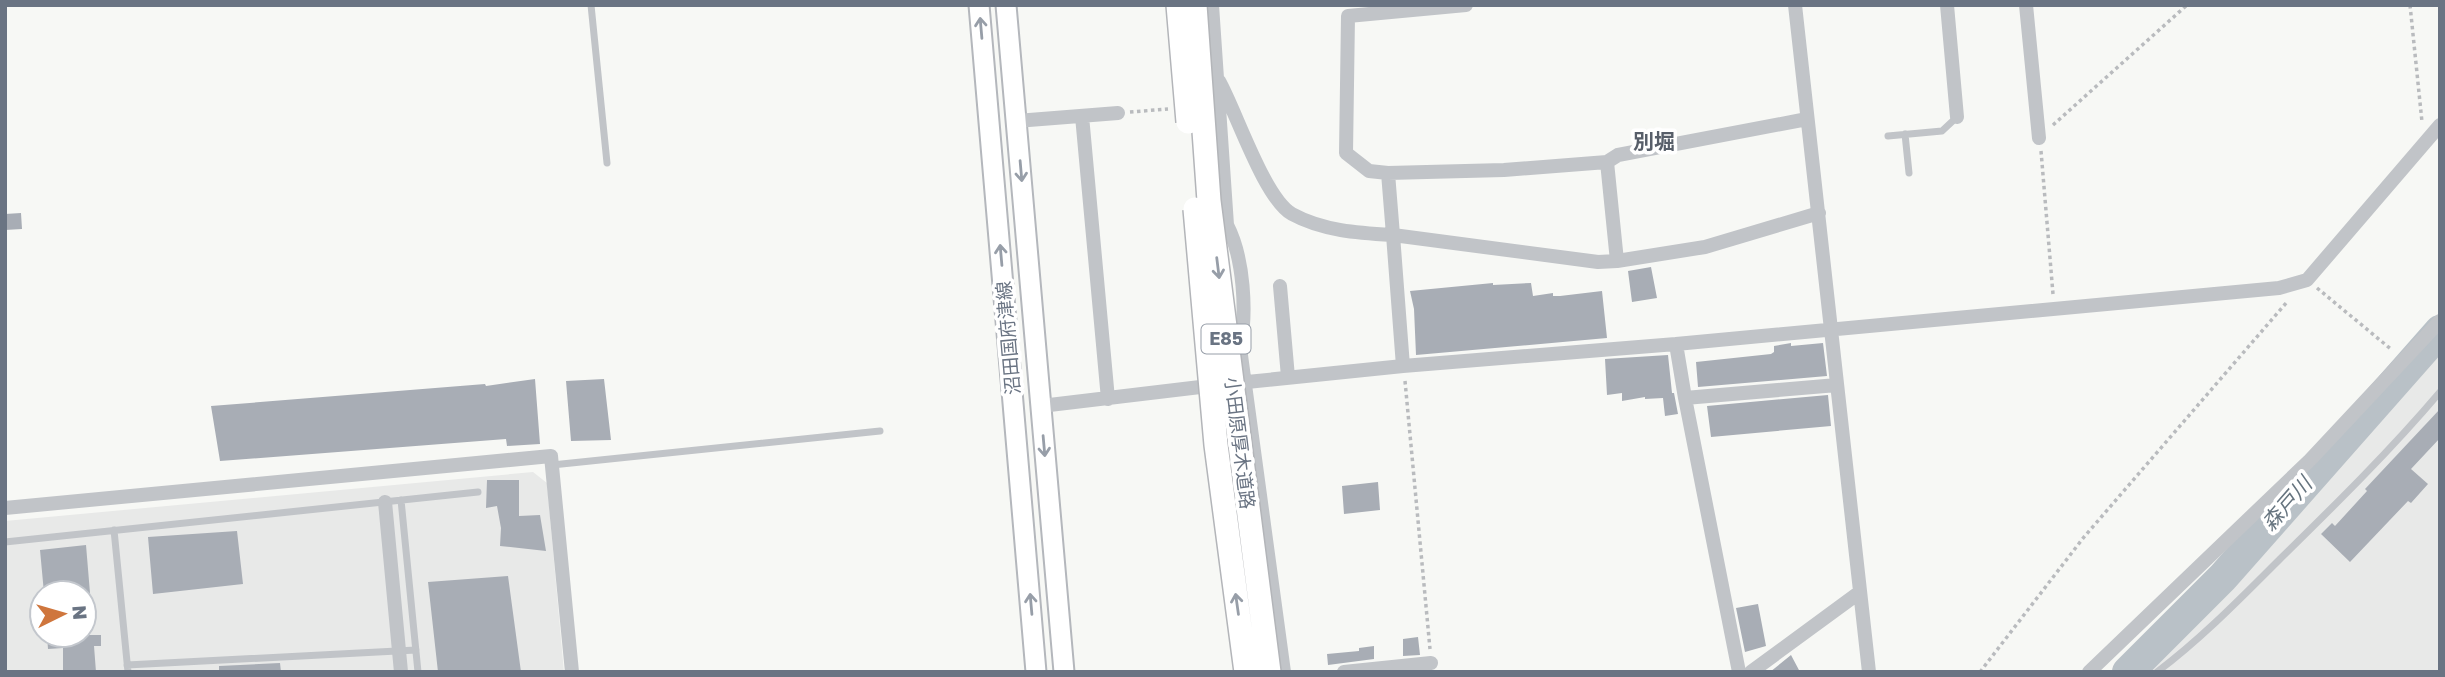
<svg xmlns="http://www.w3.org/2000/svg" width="2445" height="677" viewBox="0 0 2445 677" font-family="'Golos Text','Noto Sans JP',sans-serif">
<rect width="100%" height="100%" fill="#f7f8f5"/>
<path fill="#e8e9e8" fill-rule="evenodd" d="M2440,349v323h-313z
M533,472l14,11 17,189h-559v-151zM42,593h42v42h-42z"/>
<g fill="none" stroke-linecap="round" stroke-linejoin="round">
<path stroke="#b9c1c7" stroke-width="32" d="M2128,672l95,-95 217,-246"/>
</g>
<path fill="#a8adb5" d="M21,213l1,16 -17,1v-16z
M1651,267l6,31 -25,4 -4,-31z
M1493,283v2l38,-2 2,13 20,-3v3h7l42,-5 5,47 -191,17 -2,-46 -4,-18z
M1791,343v3l32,-3 4,33 -129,11 -2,-25 75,-8 3,-2v-6z
M1668,355l4,38h2l4,21 -13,2 -2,-18 -18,1v-2l-23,4v-8l-15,2 -2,-36z
M535,379l5,65 -33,2 -1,-7 -286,22 -9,-55 274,-22 1,2z
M604,379l7,61 -40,1 -5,-60z
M1828,395l3,31 -120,11 -4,-31z
M2440,409v29l-29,31 17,15 -17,19 -3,-2 -58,61 -29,-28 11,-11 3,3 32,-35 -2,-2z
M487,480h32v36l21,-1 6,36 -46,-5 1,-18 -4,-22 -11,2z
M1378,482l2,28 -36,4 -2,-28z
M237,531l6,53 -90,10 -5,-57z
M86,545l4,48h-46l-4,-43z
M508,576l13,96h-83l-10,-90z
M1758,604l8,42 -21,6 -9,-44z
M47,635h54v11h-7l2,26h-33v-24l-15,1z
M1418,637l2,18 -17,1v-17z
M1374,646v13l-46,6 -1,-11 32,-3v-3z
M1791,655l9,17h-30z
M280,663l1,9h-62v-6z"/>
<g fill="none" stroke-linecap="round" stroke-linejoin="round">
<g stroke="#b4b7bc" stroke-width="23">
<path id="secondary" d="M979,5l57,667
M1006,5l58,667"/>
</g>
<path stroke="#b9bbbe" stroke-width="3.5" stroke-dasharray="3.5 3.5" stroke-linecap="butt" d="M2410,5l12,117
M1130,112l38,-3
M2053,125l134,-120
M2041,151l12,143
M2317,288l75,62
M1405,381l25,268
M1980,672l104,-135 203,-235"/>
<path stroke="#c1c4c8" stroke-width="7" d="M591,5l16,158
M1905,134l4,39
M1888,136l54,-5 15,-14
M552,465l328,-34
M401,500l17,172
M114,530l14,142
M5,542l473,-50
M127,665l289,-15
M2157,672c44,-33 84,-74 123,-113 55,-54 110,-108 160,-167"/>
<path stroke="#c1c4c8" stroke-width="14" d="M1212,5l15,220c17,33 20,87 13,123l44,324
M1466,5l-118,11 -2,137 23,18 19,2 116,-3 103,-8 11,-7 189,-36
M1795,5l74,667
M1947,5l10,112
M2026,5l13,133
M1219,81c17,30 45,117 73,133 31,17 67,19 101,21l-5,-62
M1082,116l26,283
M1016,121l102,-8
M1607,162l10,99 -19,1 -205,-27 10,131 273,-22 9,54 152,-13
M1617,261l88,-14 114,-34
M1280,286l8,91
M1676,344l603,-56 28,-8 133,-155
M1237,383l166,-17
M1685,398l54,274
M1041,406l176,-21
M385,502l16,170
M5,508l546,-52 21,216
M1344,672l87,-9
M1751,672l109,-80
M2089,672l221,-212 130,-139"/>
<use href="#secondary" stroke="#fff" stroke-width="19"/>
<g stroke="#b3b5b9" stroke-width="26" stroke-linecap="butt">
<path id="trunk-bridge" d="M1178,5l10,117
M1195,5l14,196 60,471
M1195,209l21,236 30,227"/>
</g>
<use href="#trunk-bridge" stroke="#fff" stroke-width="23"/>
</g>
<defs><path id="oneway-shaft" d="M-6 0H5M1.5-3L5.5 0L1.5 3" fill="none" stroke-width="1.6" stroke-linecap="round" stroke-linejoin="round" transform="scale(1.75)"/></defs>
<g stroke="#979ea8">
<use href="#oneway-shaft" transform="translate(981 28) rotate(-95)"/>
<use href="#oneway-shaft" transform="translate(1021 171) rotate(85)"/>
<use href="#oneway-shaft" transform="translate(1001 255) rotate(-95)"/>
<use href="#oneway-shaft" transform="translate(1218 268) rotate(83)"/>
<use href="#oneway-shaft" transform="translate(1044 446) rotate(85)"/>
<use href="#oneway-shaft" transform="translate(1031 604) rotate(-95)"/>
<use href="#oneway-shaft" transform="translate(1237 604) rotate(-98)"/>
</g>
<g text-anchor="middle" stroke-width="7" stroke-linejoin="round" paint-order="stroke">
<rect fill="#fff" stroke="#979ea8" stroke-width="2" x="1201.5" y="324.5" width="49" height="29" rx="5"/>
<g font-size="18" font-weight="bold" fill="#6a7483">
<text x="1226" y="345">E85</text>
</g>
<g font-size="19" fill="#6a7483" stroke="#fff">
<text transform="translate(1008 338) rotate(-95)" y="7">沼田国府津線</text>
<text transform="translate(1240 443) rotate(83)" y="7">小田原厚木道路</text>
</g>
<g font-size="21" font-weight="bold" fill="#575e69" stroke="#fff">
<text x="1654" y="149">別堀</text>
</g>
<g font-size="21" font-style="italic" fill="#66747f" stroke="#fff">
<text transform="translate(2287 504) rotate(-49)" y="7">森戸川</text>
</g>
</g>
<rect width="2445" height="677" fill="none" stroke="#6a7483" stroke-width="14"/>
<g transform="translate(63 614) rotate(85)"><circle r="33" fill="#ffffff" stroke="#c3c7cd" stroke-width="2"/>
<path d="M0-5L12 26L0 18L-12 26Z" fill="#cf763d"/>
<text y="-10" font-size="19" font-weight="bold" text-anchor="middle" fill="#6a7483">N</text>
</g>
</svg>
